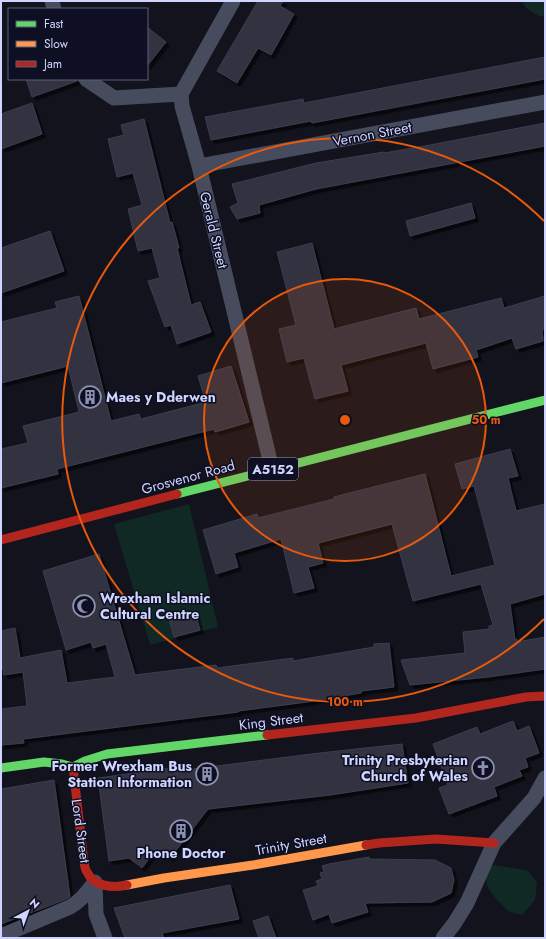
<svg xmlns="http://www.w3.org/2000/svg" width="546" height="939" viewBox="0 0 546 939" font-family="Jost,sans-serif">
<defs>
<filter id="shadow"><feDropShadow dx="3.5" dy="3.5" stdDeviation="0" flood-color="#0009"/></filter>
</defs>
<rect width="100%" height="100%" fill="#12131d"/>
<path fill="#112924" d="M522,1h23v15h-6l-13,-8z
M189,504l29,123 -68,18 -36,-121z
M493,865l34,5 10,12 -2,18 -13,15 -14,-4 -11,-11 -9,-12 -4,-16z"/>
<path fill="#303140" stroke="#3c3e51" filter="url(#shadow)" d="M258,1h25l-3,5 14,8 -23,41 -13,-7 -21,35 -20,-12z
M147,27l19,15 -19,24z
M545,57v22l-233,44 -1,-2 -100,19 -6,-23 98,-18 1,4z
M26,79h50l1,2 -45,16z
M32,103l10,31 -41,15v-35z
M144,119l26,104 2,-1 7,26h-2l14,57 9,-3 11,30 -34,12 -6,-19 -6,2 -17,-46 12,-3 -8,-30 -14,3 -10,-42 14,-4 -9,-32 -16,4 -9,-38 16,-4 -3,-10z
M545,123v23l-229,43 -57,16 1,8 -23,6 -7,-12 8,-4 -6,-19 84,-21 68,-11v1l46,-8z
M471,203l4,15 -65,18 -4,-15z
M50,231l14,40 -63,22v-45z
M312,243l22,86 82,-21 3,11 82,-21 3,10 41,-12v33l-3,1 1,11 -27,8 -4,-11 -36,12 2,7 -45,12 -7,-26 -85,22 7,26 -33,8 -11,-41 -17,4 -8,-33 17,-4 -19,-73z
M79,296l32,125 28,-7 2,5 65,-17 -8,-26 33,-10 18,56 -34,10 -1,-3 -157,40 1,5 -57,14v-39l27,-6 -5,-17 56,-14 -11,-46 -67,17v-61l56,-14 -2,-6z
M510,449l8,27 -10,2 8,33 29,-7v90l-35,10 5,36 2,-1v3l28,-5v32l-57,8 -78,8 -9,-25 64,-7 -2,-21 26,-3v-3l4,-1 -12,-41 -68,17 -21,-77 -74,19 5,20 -15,4 6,21 -20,5 -13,-54 -47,14 4,14 -22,7 -13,-44 54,-16 1,4 76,-19v-2l91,-23 26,102 44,-11 -21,-79 -12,3 -7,-25z
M99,554l36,121 81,-10 1,3 76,-10v3l81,-14v-3l15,-1 5,44 -33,4v2l-54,9 -69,9v1l-215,27 1,4 -23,2v-36l26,-3 -4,-34 -19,3 -3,-15v-29l14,-3 5,30 41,-8 6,33 48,-6 -9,-33 -13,4 -2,-6 -25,8 -23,-79z
M195,612l5,18 -26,7 -5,-18z
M513,721l4,10 12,-5 10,27 -14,5 3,9 -9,3 3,6 -28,11 3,9 -48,18 -10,-26 9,-3 -15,-41 44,-17 3,7z
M402,744l6,39 -78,12 -122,14 -38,49 -13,-10 -15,20 -13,-10 -20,3 -11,-83 88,-12v4l125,-16z
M54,780l16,117 -6,3 -63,24v-135z
M369,857v2l66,1 16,8 3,12 -3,13 -19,9 -67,1 3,9 -36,11 -3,-9 -16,6 -10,-30 15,-4 -2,-5 6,-2 -2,-6 4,-1 -2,-6 7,-2z
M230,885l9,34 -77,14 2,5h-39l-11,-30z
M268,916l8,22h-17l-6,-17z"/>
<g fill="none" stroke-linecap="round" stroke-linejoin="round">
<path stroke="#474b5e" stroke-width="15" d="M52,1l2,8
M233,1l-52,93 1,12 17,60 73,303
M86,79l28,19 67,-4
M199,166l346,-64
M95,882l1,32 9,24
M1,936l69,-29c11,-6 17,-15 25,-25
M443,938l11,-14 13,-21 27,-60 40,-45 11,-20"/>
<path stroke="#63d668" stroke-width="9" d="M177,494l368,-94
M1,768l43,-6 18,2 11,3 12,-6 22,-7 160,-19"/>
<path stroke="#ff974d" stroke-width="9" d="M127,885l37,-7 89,-13 113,-20"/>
<path stroke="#b3261e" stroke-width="9" d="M1,540l176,-46
M267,735l149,-17 110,-21 19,-1
M73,767l11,96c1,3 1,7 3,9 7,15 26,16 40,13
M366,845l13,-2 57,-4 58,4"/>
</g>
<circle cx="345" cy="420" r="141" fill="#e8590c" fill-opacity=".12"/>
<g fill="none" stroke="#e8590c" stroke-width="2">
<circle cx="345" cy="420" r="141"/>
<path d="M544 619A282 282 0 1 1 544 221"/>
</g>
<defs>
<g id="building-ring" transform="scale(1.15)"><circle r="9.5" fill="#0e0f22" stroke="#8d91b0" stroke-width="1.5"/><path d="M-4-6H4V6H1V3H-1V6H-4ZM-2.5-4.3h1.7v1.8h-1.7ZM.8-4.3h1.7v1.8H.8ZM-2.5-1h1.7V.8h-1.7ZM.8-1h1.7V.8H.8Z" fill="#8d91b0"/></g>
<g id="mosque-ring" transform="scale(1.15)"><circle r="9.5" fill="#0e0f22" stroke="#8d91b0" stroke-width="1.5"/><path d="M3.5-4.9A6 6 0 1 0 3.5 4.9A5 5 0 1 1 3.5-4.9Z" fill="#8d91b0"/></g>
<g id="church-ring" transform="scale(1.15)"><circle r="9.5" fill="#0e0f22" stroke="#8d91b0" stroke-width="1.5"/><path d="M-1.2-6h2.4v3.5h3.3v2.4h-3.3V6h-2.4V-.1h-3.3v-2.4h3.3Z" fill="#8d91b0"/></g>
</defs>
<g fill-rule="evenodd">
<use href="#building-ring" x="90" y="397"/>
<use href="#mosque-ring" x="84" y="606"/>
<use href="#church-ring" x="483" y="768"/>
<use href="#building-ring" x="207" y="774"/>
<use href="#building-ring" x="181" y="831"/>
</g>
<g text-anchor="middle" stroke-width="3" stroke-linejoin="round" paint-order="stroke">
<rect fill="#0e0f22" stroke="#959abd" stroke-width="1" x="248" y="458" width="50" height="22" rx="3"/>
<g font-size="13" font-weight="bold" fill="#cfd5ff">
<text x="273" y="474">A5152</text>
</g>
<g font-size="14" fill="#cfd5ff" stroke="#0e0f22">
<text transform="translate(372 134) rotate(-11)" y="5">Vernon Street</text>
<text transform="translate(214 230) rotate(76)" y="5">Gerald Street</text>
<text transform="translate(188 477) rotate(-15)" y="5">Grosvenor Road</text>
<text transform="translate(271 721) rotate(-7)" y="5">King Street</text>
<text transform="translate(81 831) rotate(82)" y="5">Lord Street</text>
<text transform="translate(291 844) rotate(-10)" y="5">Trinity Street</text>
</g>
<g font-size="14" font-weight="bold" fill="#cfd5ff" stroke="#0e0f22" text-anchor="start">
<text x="106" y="402">Maes y Dderwen</text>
<text x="100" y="603">Wrexham Islamic<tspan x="100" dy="16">Cultural Centre</tspan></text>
<text x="468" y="765" text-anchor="end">Trinity Presbyterian<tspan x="468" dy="16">Church of Wales</tspan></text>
<text x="192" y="771" text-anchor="end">Former Wrexham Bus<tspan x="192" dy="16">Station Information</tspan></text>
<text x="181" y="858" text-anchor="middle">Phone Doctor</text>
</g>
</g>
<circle cx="345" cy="420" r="6" fill="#e8590c" stroke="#0e0f22" stroke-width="2"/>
<g font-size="12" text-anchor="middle" font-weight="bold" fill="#e8590c" stroke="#0e0f22" stroke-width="3" stroke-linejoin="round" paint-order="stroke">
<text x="486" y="424">50 m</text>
<text x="345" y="706">100 m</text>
</g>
<rect width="546" height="939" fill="none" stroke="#cfd5ff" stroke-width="4"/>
<rect x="8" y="8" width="140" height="72" fill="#0e0f22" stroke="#5b5e7a"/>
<rect x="16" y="21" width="20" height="6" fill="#63d668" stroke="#5b5e7a"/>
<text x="44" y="28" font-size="12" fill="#cfd5ff">Fast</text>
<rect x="16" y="41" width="20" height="6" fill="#ff974d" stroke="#5b5e7a"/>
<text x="44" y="48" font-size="12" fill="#cfd5ff">Slow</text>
<rect x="16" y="61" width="20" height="6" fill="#b3261e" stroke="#5b5e7a"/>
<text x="44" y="68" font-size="12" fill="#cfd5ff">Jam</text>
<g transform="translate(28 911) rotate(41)" stroke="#0e0f22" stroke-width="3" paint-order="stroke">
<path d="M0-3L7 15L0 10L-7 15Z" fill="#cfd5ff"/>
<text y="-6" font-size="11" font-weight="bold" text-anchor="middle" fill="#cfd5ff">N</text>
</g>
</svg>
